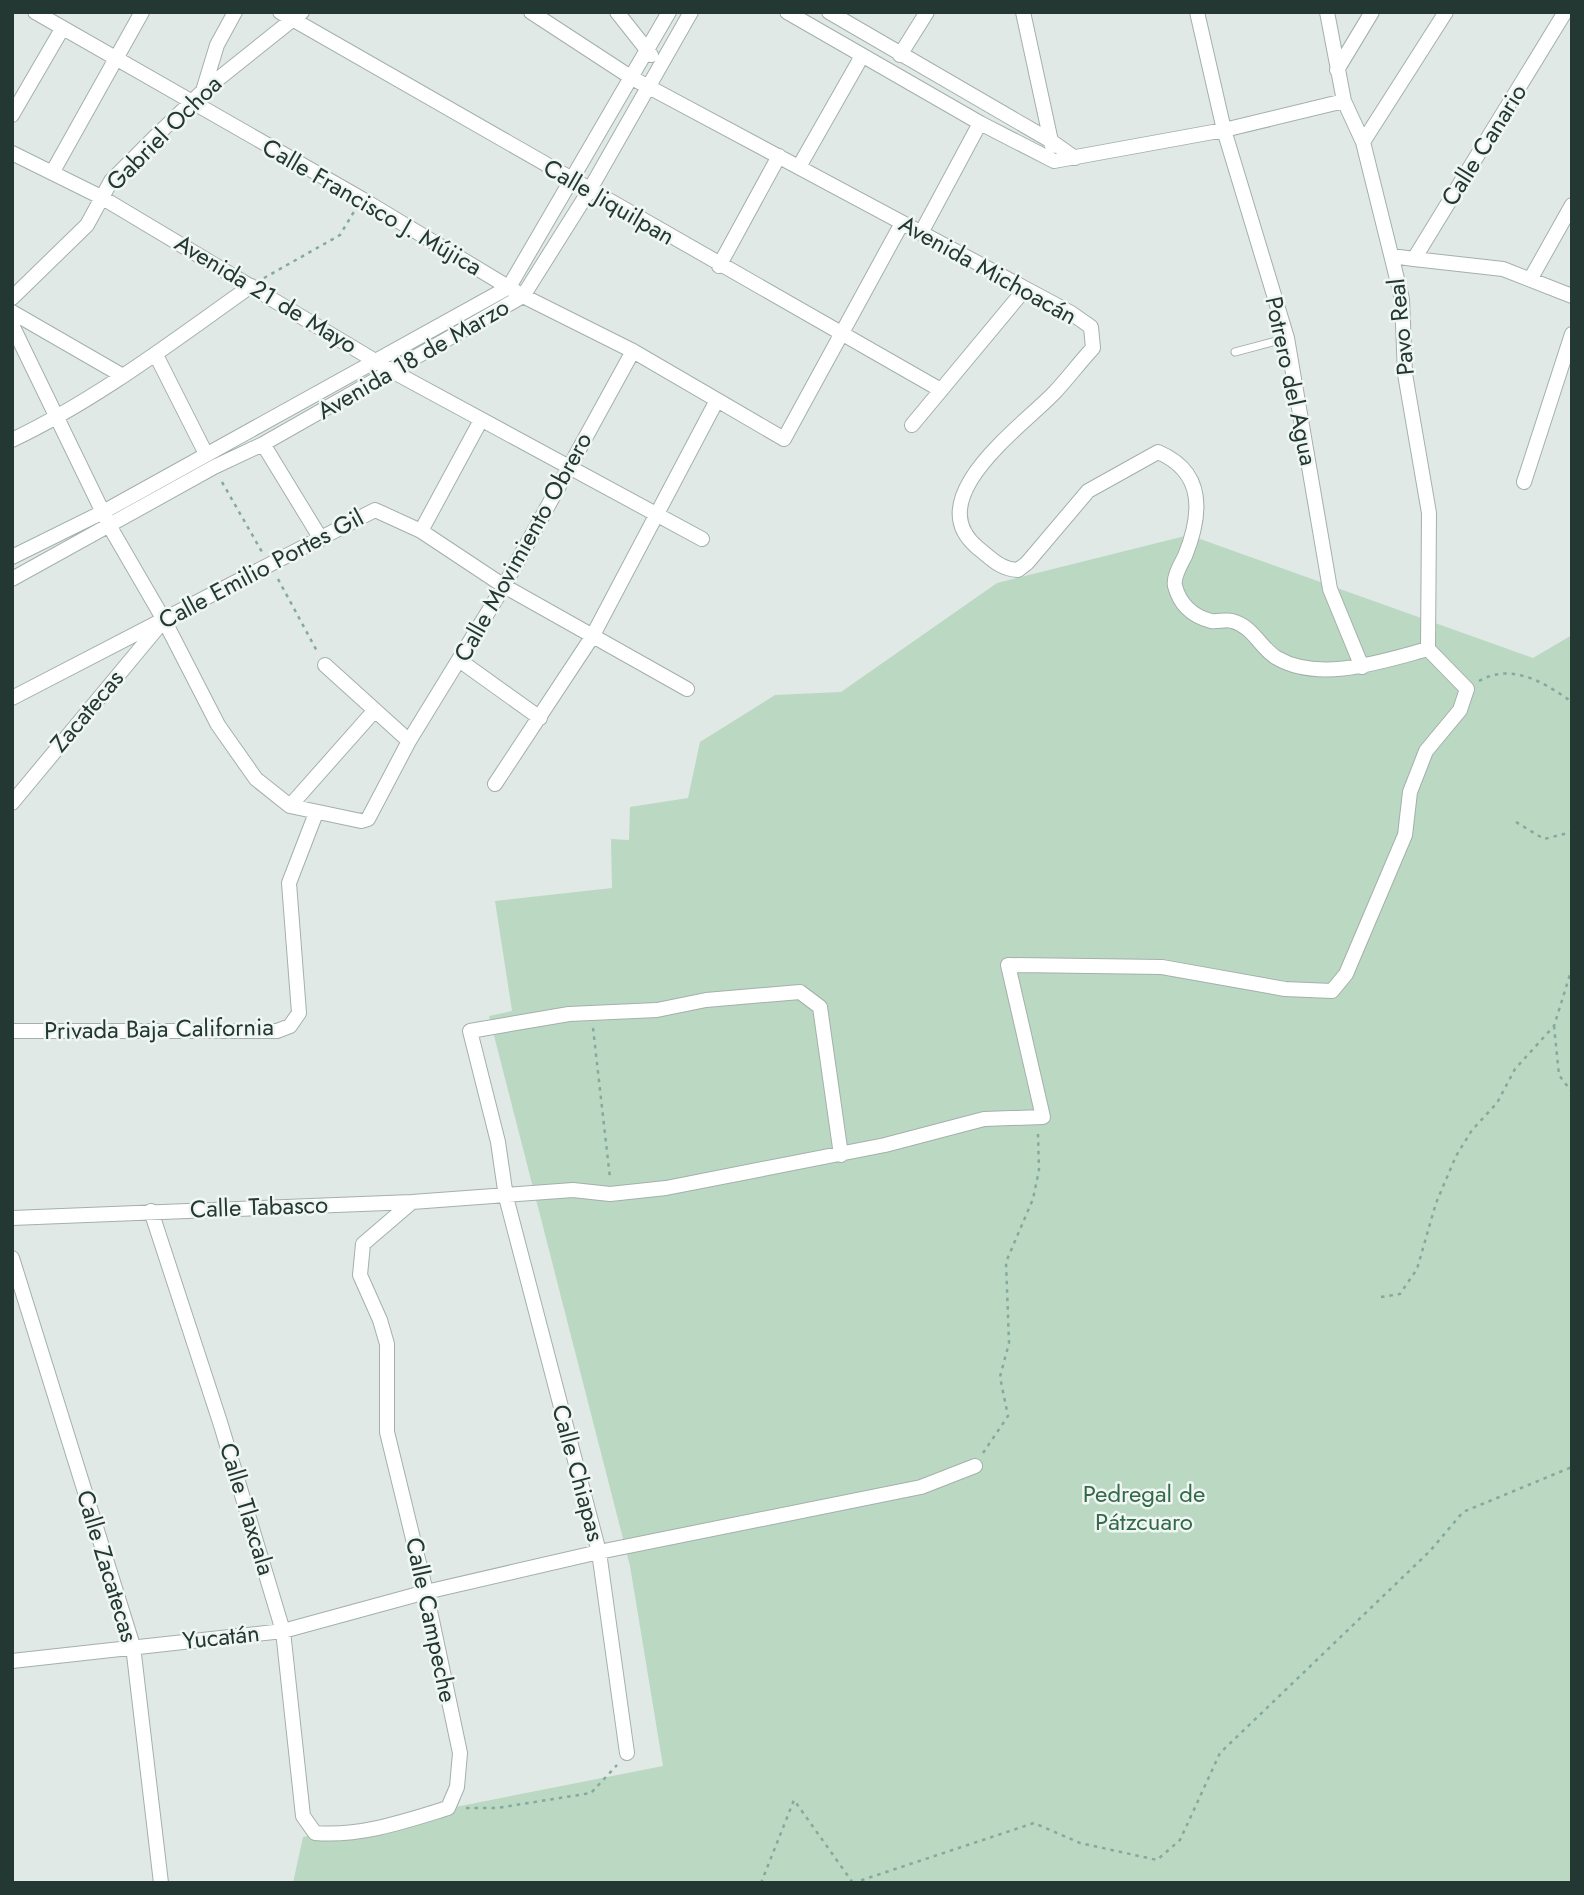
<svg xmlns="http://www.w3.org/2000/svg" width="1584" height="1895" viewBox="0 0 1584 1895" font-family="Jost,sans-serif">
<rect width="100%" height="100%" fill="#e0e9e5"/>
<path fill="#bbd8c3" d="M1189,535l344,123 39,-23v1248h-1279l10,-46 360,-71 -33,-200 -141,-550 23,-5 -17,-110 117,-13 -1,-49 18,1 1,-33 58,-9 12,-56 75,-47 66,-3 156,-109z"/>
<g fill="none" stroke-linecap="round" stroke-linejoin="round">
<g stroke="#a4b0ac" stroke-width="9">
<path id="lane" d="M1235,352l52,-14"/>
</g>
<g stroke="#a4b0ac" stroke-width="16">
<path id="street" d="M35,12l327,187 161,97 110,55 151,88 118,-216
M280,12l659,377
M531,12l101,66 439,235 20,14 2,21c-13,14 -25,30 -38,44 -32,34 -137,106 -77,156 14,11 22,21 40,22l9,-7 61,-72 70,-39c47,20 44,62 27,104 -4,8 -12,21 -10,30 5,19 17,30 36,35 7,1 15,-2 21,0 21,5 29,28 45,37 43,25 106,3 151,-9
M617,12l34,43
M787,12l193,111 74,38 170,-31 120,-29
M829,12l222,129 24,17
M1023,12l29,134
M1197,12l27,118 63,208 43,251 32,78
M1327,12l17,89 19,41 39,157 3,75 24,139 -1,136
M900,55l27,-43
M1337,70l35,-58
M203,91l14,-46 18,-33
M12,115l50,-86
M1363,142l83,-130
M12,153l89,44 291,174 310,168
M800,165l62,-109
M52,173l90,-161
M921,233l59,-110
M1392,256l22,3 151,-247
M1414,259l89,10 69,27
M719,266l60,-110
M1531,278l41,-73
M12,298l75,-73 24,-44 46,-46 46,-44 99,-79
M12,312l111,64
M12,325l98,202 54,93 54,105 38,54 34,27 71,15 7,-2 41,-78 95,-155 129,-235
M156,355l50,99
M912,425l113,-136
M12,440c86,-41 161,-99 239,-154
M263,444l58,95
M1524,482l48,-148
M421,531l60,-111
M12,557l91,-45 406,-225 160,-275
M12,579l202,-112 49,-23 260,-148 66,-105 102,-179
M459,660l81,58
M325,665l84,76
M12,698l363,-188 46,21 83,55 183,103
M495,784l97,-147 124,-235
M12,803l147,-177
M290,806l85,-96
M12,1031h265l13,-5 9,-13 -10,-130 27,-70
M151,1211l69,211 63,209 20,185 12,17c45,4 91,-12 133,-25l9,-21 3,-34 -34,-161 -39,-160v-88l-7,-24 -20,-45 3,-31 49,-42
M12,1218l400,-16 161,-12 37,4 56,-6 219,-43 99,-26 59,-2 -35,-152 154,2 123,22 47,2 14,-17 59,-139 5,-43 16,-41 34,-41 7,-21 -39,-40
M12,1258l121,388 28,237
M12,1661l271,-30 143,-39 173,-40 322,-65 54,-21
M627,1753l-28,-201 -93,-355 -8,-55 -28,-111 99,-17 88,-4 49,-10 94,-8 20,15 21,148"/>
</g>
<path stroke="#84a99d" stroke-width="2.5" stroke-dasharray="3.5 5" stroke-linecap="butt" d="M264,278l76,-43 15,-25
M222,482l40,70
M278,579l40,74
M1479,681c33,-19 66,2 93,21
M1516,822l28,17 28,-7
M1554,1026l5,49 13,17
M593,1028l17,150
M1381,1297l19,-3 17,-25 19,-66 20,-47 16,-26 25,-27 18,-34 39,-43 18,-58
M983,1453l25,-37 -8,-39 9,-34 -3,-81 27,-63 6,-29 -1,-36
M466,1808h31l94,-15 26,-28
M761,1883l33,-83 59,83
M853,1883l181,-60 46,20 77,17 23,-20 40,-87 210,-202 33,-39 109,-45"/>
<use href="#lane" stroke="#fff" stroke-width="7"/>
<use href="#street" stroke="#fff" stroke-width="14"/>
</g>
<g text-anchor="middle" stroke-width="5" stroke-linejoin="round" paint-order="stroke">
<g font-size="24" fill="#233832" stroke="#f0f6f3">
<text transform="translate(164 133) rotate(-45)" y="8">Gabriel Ochoa</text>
<text transform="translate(1484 145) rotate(-58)" y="8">Calle Canario</text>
<text transform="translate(609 202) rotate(30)" y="8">Calle Jiquilpan</text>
<text transform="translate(372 207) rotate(30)" y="8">Calle Francisco J. Mújica</text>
<text transform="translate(988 270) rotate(29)" y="8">Avenida Michoacán</text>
<text transform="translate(266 294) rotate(31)" y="8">Avenida 21 de Mayo</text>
<text transform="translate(1401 327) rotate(-96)" y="8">Pavo Real</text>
<text transform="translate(413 359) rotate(-30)" y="8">Avenida 18 de Marzo</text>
<text transform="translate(1291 381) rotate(78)" y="8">Potrero del Agua</text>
<text transform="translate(523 547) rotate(-61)" y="8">Calle Movimiento Obrero</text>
<text transform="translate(261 569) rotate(-28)" y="8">Calle Emilio Portes Gil</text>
<text transform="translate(87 711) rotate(-50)" y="8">Zacatecas</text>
<text transform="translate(159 1029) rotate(-1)" y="8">Privada Baja California</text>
<text transform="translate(259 1207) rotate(-2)" y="8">Calle Tabasco</text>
<text transform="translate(578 1473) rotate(75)" y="8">Calle Chiapas</text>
<text transform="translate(247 1509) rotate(73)" y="8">Calle Tlaxcala</text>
<text transform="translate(107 1566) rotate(73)" y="8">Calle Zacatecas</text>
<text transform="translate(431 1620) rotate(78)" y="8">Calle Campeche</text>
<text transform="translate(221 1637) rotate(-6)" y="8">Yucatán</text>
</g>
<g font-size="24" fill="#326a47" stroke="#f0f6f3">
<text x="1144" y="1502">Pedregal de<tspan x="1144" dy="28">Pátzcuaro</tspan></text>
</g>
</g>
<rect width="1584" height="1895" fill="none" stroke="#233832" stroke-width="28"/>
</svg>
